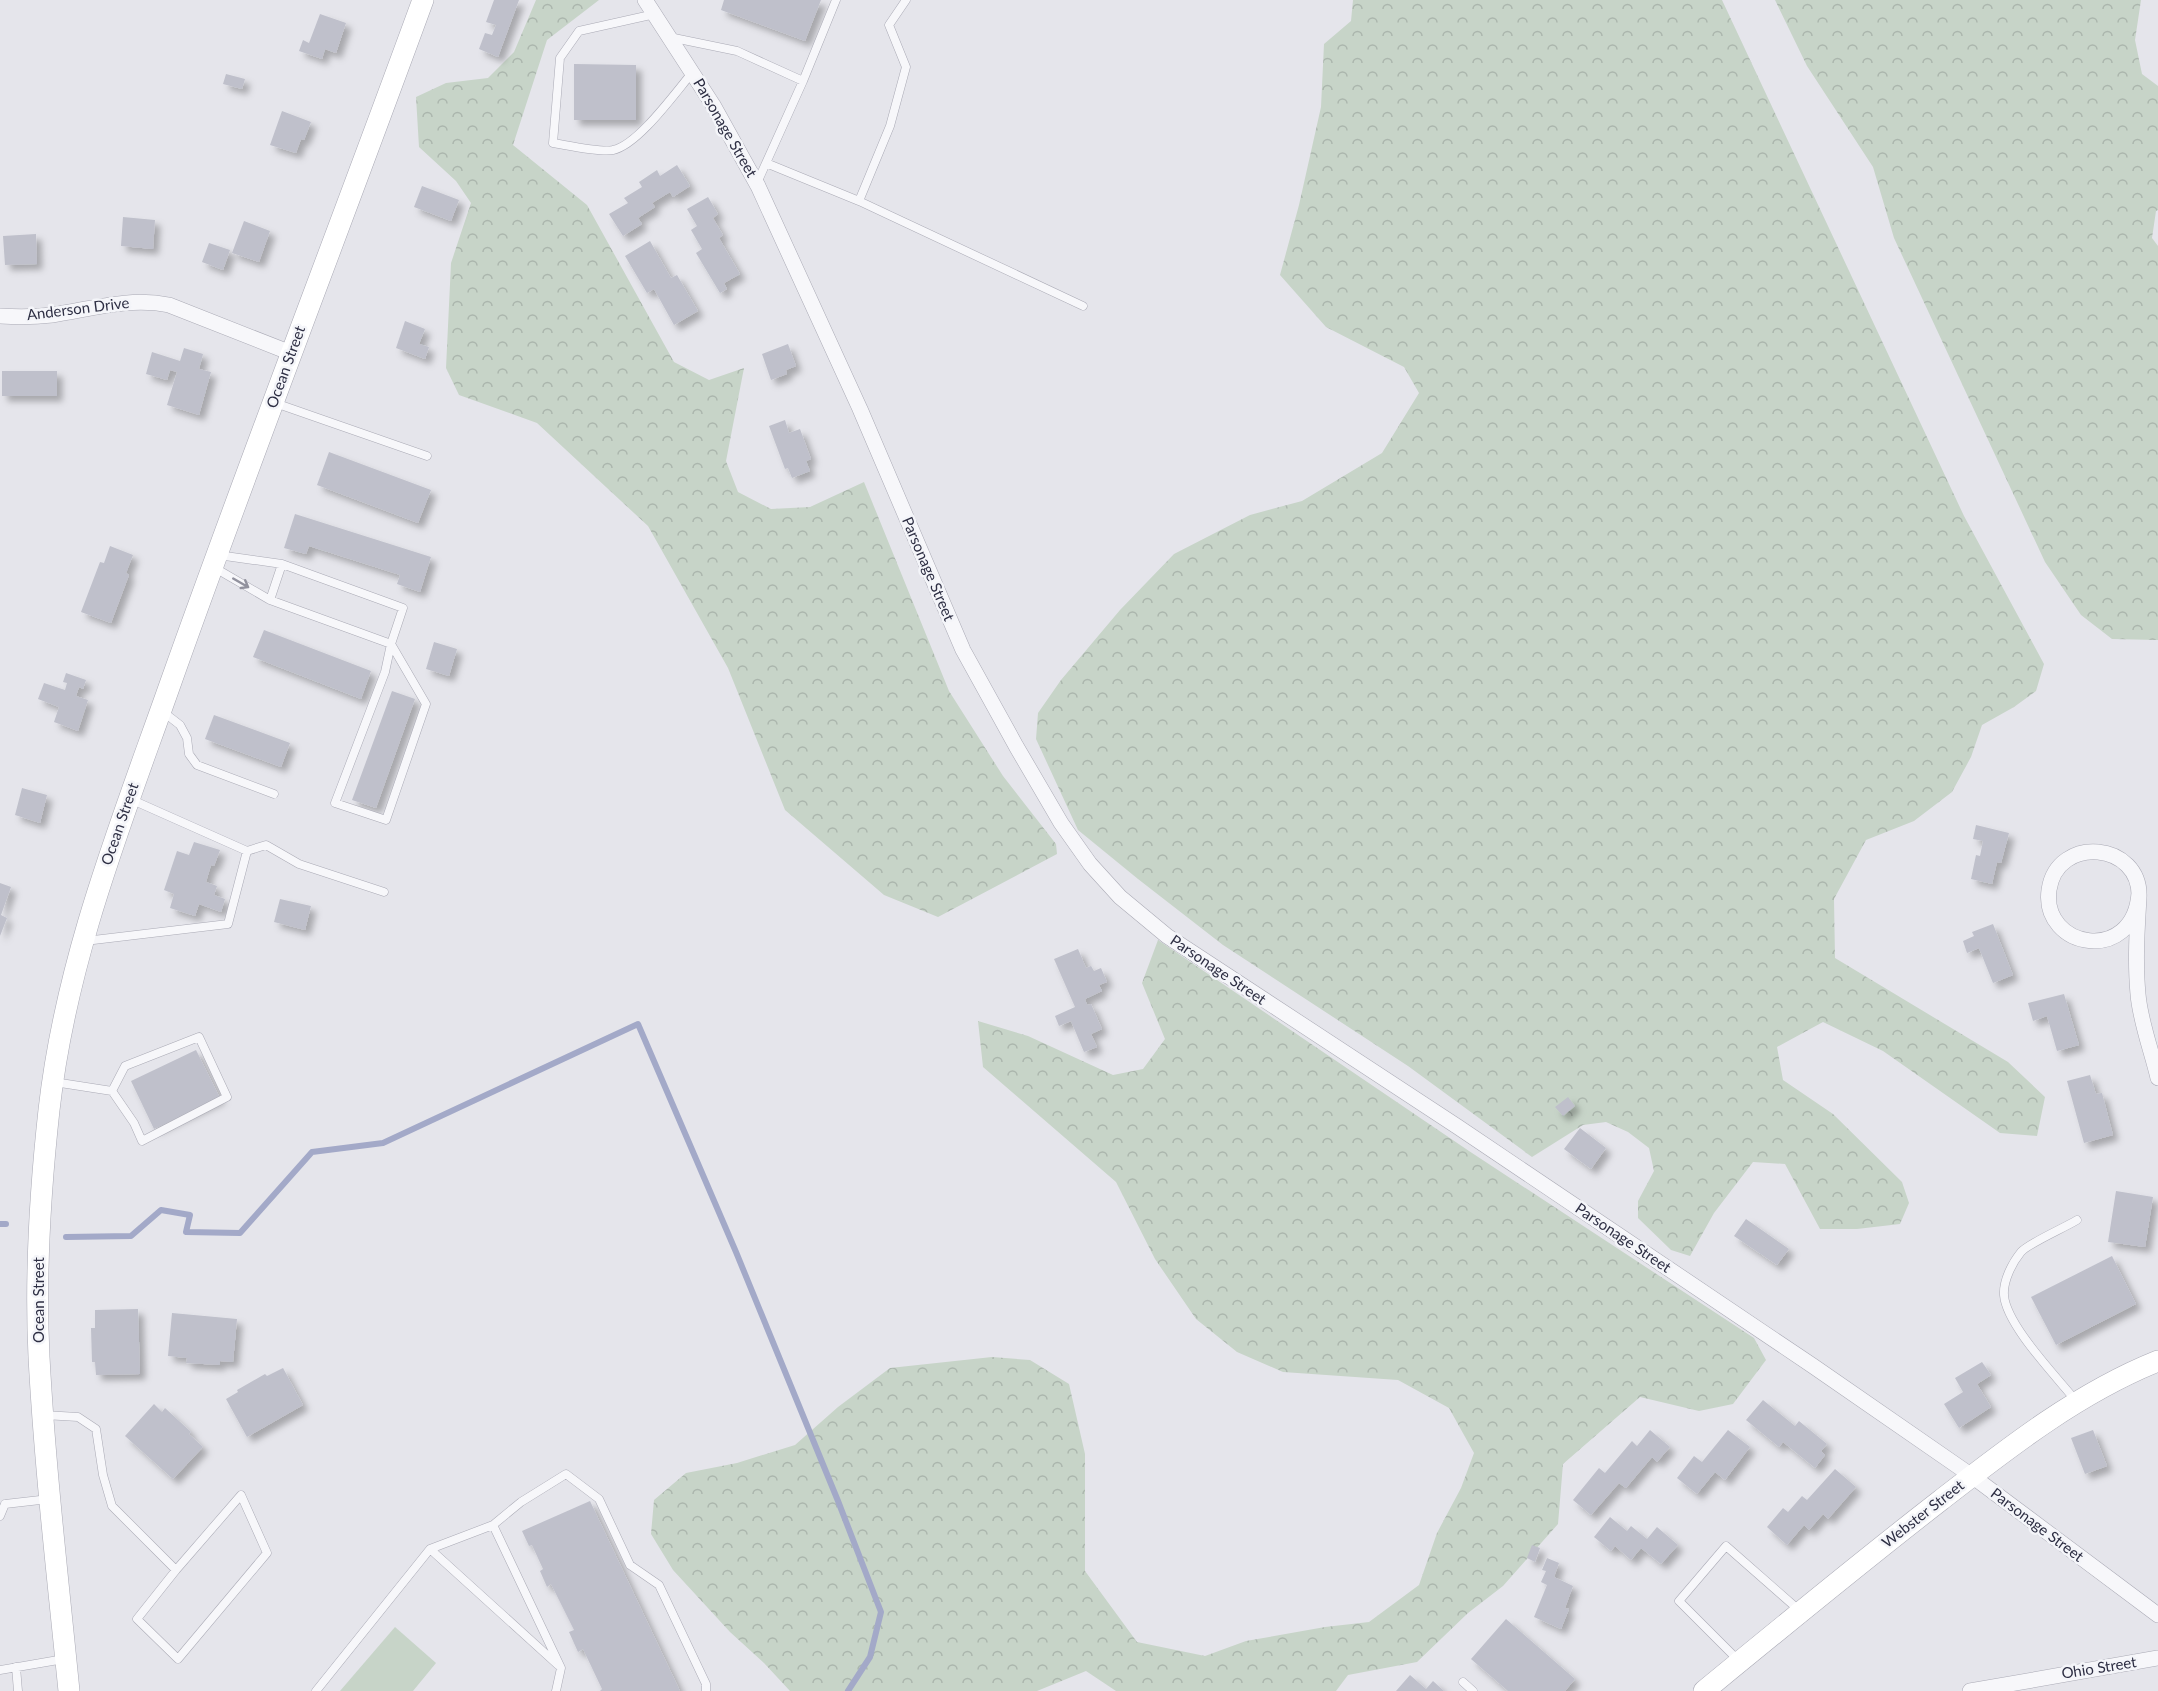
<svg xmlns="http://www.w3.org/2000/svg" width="2158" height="1691" viewBox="0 0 2158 1691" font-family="Lato,sans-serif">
<defs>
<pattern id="forest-crowns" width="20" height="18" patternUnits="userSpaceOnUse" patternTransform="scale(1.5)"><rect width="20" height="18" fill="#c7d4c8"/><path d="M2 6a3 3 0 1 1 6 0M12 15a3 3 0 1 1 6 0" fill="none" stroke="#abb6ad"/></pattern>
<filter id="shadow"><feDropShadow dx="5.5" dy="5.5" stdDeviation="3" flood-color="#0004"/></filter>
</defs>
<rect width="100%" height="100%" fill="#e5e5eb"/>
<path fill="url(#forest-crowns)" d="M536,0h63l-52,40 -34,105 74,60 87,157 35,18 35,-12 -18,93 12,31 33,17 39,-2 54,-25 85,209 54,85 53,68 1,10 -119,63 -54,-22 -99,-85 -57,-142 -80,-142 -111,-103 -78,-28 -13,-27 5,-105 20,-60 -15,-22 -37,-34 -3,-50 30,-14 42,-5 26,-26z
M1353,0h369l242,516 80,148 -8,27 -22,16 -32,18 -11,32 -19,35 -38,29 -48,19 -32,59 1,59 173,104 37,35 -8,39 -37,-3 -117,-82 -60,-29 -46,25 6,33 50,34 69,68 7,21 -9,21 -43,5h-37l-35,-65 -32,-2 -39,51 -24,43 -19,-6 -33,-32v-17l16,-30 -5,-23 -21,-16 -22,-10 -23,3 -51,32 -124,-91 -185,-121 -85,-66 -60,-49 -42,-91 2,-26 23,-33 59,-70 54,-56 76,-39 52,-14 80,-48 37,-60 -15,-26 -78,-40 -46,-52 19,-70 22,-98 3,-63 27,-23z
M1775,0h366l-6,40 7,34 16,12v124l-2,1 -4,27 6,8v394l-46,-1 -31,-24 -36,-53 -151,-324 -21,-71 -66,-101z
M1158,940l311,211 285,187 12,22 -33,44 -34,7 -59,-14 -77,67 -5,60 -55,62 -35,27 -51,49 -69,13 -12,16h-220l-30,-20 -49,20h-247l-26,-28 -34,-31 -57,-62 -22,-36 3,-34 32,-27 51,-10 58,-18 43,-38 52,-39 102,-11 38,3 39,24 16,70v117l52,71 68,14 41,-15 79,-14 44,-5 50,-37 18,-52 24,-45 13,-35 -25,-45 -51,-28 -115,-8 -46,-20 -41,-33 -41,-60 -39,-77 -133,-115 -5,-46 50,15 85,39 30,-6 22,-30 -23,-56z"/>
<path fill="#c7d4c8" d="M395,1627l41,36 -23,28h-73z"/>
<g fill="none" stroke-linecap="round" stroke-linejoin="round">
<path stroke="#a3a9c8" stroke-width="6" d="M0,1224h6
M66,1237l65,-1 30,-26 29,5 -4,17 54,1 72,-81 71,-9 255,-119 98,228 102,249 43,111 -11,45 -22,34"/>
</g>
<path fill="#bfc0cb" filter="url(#shadow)" d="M494,0h25l-21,57 -19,-8 6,-16 7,2 4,-10 -10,-3z
M724,0h97l-16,41 -84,-31z
M320,14l26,9 -10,30 -11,-4 -3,10 -23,-8 4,-11 6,3z
M574,64l62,1v55h-62z
M226,74l19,5 -3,10 -19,-5z
M282,111l29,11 -7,18 -3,-1 -5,14 -26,-8z
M677,165l13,21 -17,11 -3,-5 -18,11 3,4 -17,11 4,6 -19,12 -14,-22 19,-11 -4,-5 18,-11 -3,-5 18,-12 3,6z
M422,186l37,14 -8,21 -37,-14z
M708,197l10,17 -5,4 10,17 -4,3 21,36 -16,9 3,6 -7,4 -24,-40 6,-4 -11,-19 6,-4 -10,-17z
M123,217l32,3 -2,29 -32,-3z
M244,221l26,10 -11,31 -27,-9z
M36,234l1,30 -32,1 -2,-29z
M650,241l21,37 6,-3 21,36 -24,14 -20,-36 -7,4 -22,-37z
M209,243l21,7 -7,20 -21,-8z
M405,321l20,8 -6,15 10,3 -4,12 -29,-11z
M788,344l8,22 -10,4 1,4 -16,6 -9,-26z
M184,348l19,6 -4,15 12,3 -12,43 -32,-10 10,-33 -7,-2 -3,10 -21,-6 6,-22 28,9z
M2,371h55v25h-55z
M785,420l4,13 11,-4 11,30 -5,2 4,10 -18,7 -4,-10 -3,1 -16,-43z
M329,452l102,38 -13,33 -101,-38z
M295,514l136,43 -11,35 -23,-8 3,-9 -91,-29 -3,8 -22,-6z
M110,546l23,9 -7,18 3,2 -18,48 -30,-11 19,-50 4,1z
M264,630l107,41 -10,28 -108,-42z
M434,642l23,7 -8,27 -23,-7z
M66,673l20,7 -3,9 -4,-2 -3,9 12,4 -10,31 -24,-9 5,-15 -21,-8 6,-16 21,7 2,-7 -4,-1z
M392,691l23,8 -39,109 -24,-8z
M214,715l76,28 -9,24 -76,-28z
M22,788l25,7 -7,28 -25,-8z
M1976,825l33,8 -8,30 -4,-1 -5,22 -21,-5 5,-24 4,1 3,-15 -10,-2z
M194,842l26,8 -6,16 -3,-1 -5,17 11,4 -3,9 11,4 -4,13 -22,-8 -4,12 -25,-8 4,-14 -10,-4 13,-39 12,4z
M0,883l11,4 -10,28 6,3 -7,18z
M280,899l31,7 -6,24 -31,-8z
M1993,924l20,51 -20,8 -14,-35 -12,5 -4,-12 11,-5 -2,-4z
M1078,949l8,19 5,-2 3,5 7,-3 6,14 -8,3 3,6 -17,8 2,6 4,-1 11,25 -11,5 6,13 -13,5 -13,-31 -12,5 -4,-10 20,-9 -21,-48z
M2064,994l15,51 -22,6 -10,-35 -14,5 -5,-18z
M196,1050l24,48 -66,31 -23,-48z
M2090,1075l6,19 6,-1 11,42 -29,8 -17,-62z
M1568,1097l7,9 -12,10 -8,-9z
M1580,1128l26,20 -15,21 -27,-20z
M2116,1191l37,6 -8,50 -37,-5z
M1746,1219l43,30 -12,16 -43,-29z
M2112,1256l24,48 -80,41 -25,-48z
M138,1309l2,65 -44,1 -1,-13h-3l-1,-34h4v-18z
M172,1313l65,6 -4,43 -13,-1v4l-34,-2 1,-5 -19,-2z
M1982,1362l9,13 -14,9 14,23 -32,21 -15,-24 19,-12 -8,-14z
M283,1368l20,37 -56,32 -21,-38 12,-7 -1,-2 28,-16 2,2z
M1763,1400l32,26 4,-5 28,23 -6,7 4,4 -10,13 -32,-26 -4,5 -33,-27z
M154,1404l8,8 3,-4 26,24 -2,2 14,13 -30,32 -48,-43z
M1650,1430l20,17 -13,15 -5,-5 -26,31 -7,-5 -28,32 -18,-15 26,-32 6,5 27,-32 5,5z
M1728,1430l22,17 -25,33 -10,-8 -18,22 -20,-16 17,-22 8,6z
M2093,1430l14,36 -22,8 -14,-36z
M1835,1469l21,18 -28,32 -5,-5 -14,16 -5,-5 -17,20 -20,-18 16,-19 5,4 14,-16 5,4z
M590,1501l90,190h-80l2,-2 -19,-40 -5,3 -9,-20 5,-2 -23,-46 -4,3 -7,-16 3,-2 -11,-24 -3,1 -7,-15z
M1610,1517l17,14 4,-5 16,13 10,-12 21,18 -17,19 -20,-16 -10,12 -16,-14 -4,5 -17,-14z
M1532,1545l8,3 -5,14 -8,-4z
M1547,1558l12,5 -5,14 19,9 -8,22 4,1 -8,20 -27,-12 13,-32 -6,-3 5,-11 -4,-1z
M1506,1619l69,60 -10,12h-57l-37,-32z
M1410,1675l16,14 7,-8 11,10h-48z"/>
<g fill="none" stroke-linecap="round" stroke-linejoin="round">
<g stroke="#aaaab5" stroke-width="9">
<path id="lane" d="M655,14l-76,17 -19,27 -7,85c13,2 49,10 60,7 25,-5 62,-57 79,-77
M669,37l68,14 66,30 33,-81
M766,163l93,38 31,-75 16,-59 -17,-42 17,-25
M757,183l46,-102
M859,201l224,105
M275,403l152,53
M215,568l55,32 121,44 12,-36 -121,-44 -64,-9
M270,600l12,-36
M391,644l35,60 -40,116 -51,-17 50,-131z
M162,711l18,14 7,13 2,16 8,11 77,29
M247,851l19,-6 33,19 85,28
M85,941l143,-17 19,-73 -117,-52
M54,1082l58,9 13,-25 74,-29 28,60 -85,44 -8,-18 -22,-32
M2076,1401c-19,-24 -70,-76 -72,-106 -1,-14 8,-32 17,-43 8,-9 43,-24 56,-32
M44,1415l34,2 18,12 7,46 9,31 64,64 65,-75 26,58 -89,106 -41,-40 39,-49
M5,1504l44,-5
M0,1516l5,-12
M493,1525l28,-23 45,-28 33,25 31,66 29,20 47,99v7
M430,1549l128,116
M1738,1660l-59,-59 47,-55 74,65
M16,1667l2,24
M0,1670l64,-11
M1463,1682l10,9
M316,1691l114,-142 63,-24 68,143 -5,23"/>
</g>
<g stroke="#aaaab5" stroke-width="16">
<path id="street" d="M645,0l68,105 45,81 102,223 103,241 53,96 45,77 29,41 30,33 47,39 291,191 355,239 159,110 186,139
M0,316c17,1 35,1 52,-1 40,-6 77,-18 117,-10l122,48
M2139,893c-5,72 -98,56 -90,-3 8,-56 93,-48 90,8 -2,32 -4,64 -1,96 2,27 14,58 20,84
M1970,1691l188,-33"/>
</g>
<g stroke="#aaaab5" stroke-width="22">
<path id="secondary" d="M69,1691c-11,-111 -24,-222 -30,-334 -4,-82 1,-165 10,-247 17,-152 73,-289 123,-431 81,-228 168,-452 251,-679
M1704,1691c78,-64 157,-129 237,-191 67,-52 137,-107 217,-139"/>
</g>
<use href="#lane" stroke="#f7f7fa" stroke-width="8"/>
<use href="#street" stroke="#f7f7fa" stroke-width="15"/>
<use href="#secondary" stroke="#fff" stroke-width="21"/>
</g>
<defs><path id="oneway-shaft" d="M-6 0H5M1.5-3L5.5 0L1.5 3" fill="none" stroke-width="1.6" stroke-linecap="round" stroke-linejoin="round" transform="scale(1.5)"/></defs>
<use stroke="#92929e" href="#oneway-shaft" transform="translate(241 583) rotate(30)"/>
<g text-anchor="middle" stroke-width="5" stroke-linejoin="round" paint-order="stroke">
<g font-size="15" fill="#2d2e43" stroke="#f4f5f9">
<text transform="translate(725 128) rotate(60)" y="5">Parsonage Street</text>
<text transform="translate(78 309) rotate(-7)" y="5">Anderson Drive</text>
<text transform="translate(286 367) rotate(-70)" y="5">Ocean Street</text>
<text transform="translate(928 569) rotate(67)" y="5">Parsonage Street</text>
<text transform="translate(120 824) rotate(-71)" y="5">Ocean Street</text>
<text transform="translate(1218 970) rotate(34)" y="5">Parsonage Street</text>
<text transform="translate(1623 1238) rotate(34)" y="5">Parsonage Street</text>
<text transform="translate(39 1300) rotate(-90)" y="5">Ocean Street</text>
<text transform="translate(1923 1514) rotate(-38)" y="5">Webster Street</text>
<text transform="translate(2037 1525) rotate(37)" y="5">Parsonage Street</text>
<text transform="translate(2099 1668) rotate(-9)" y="5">Ohio Street</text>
</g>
</g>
</svg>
